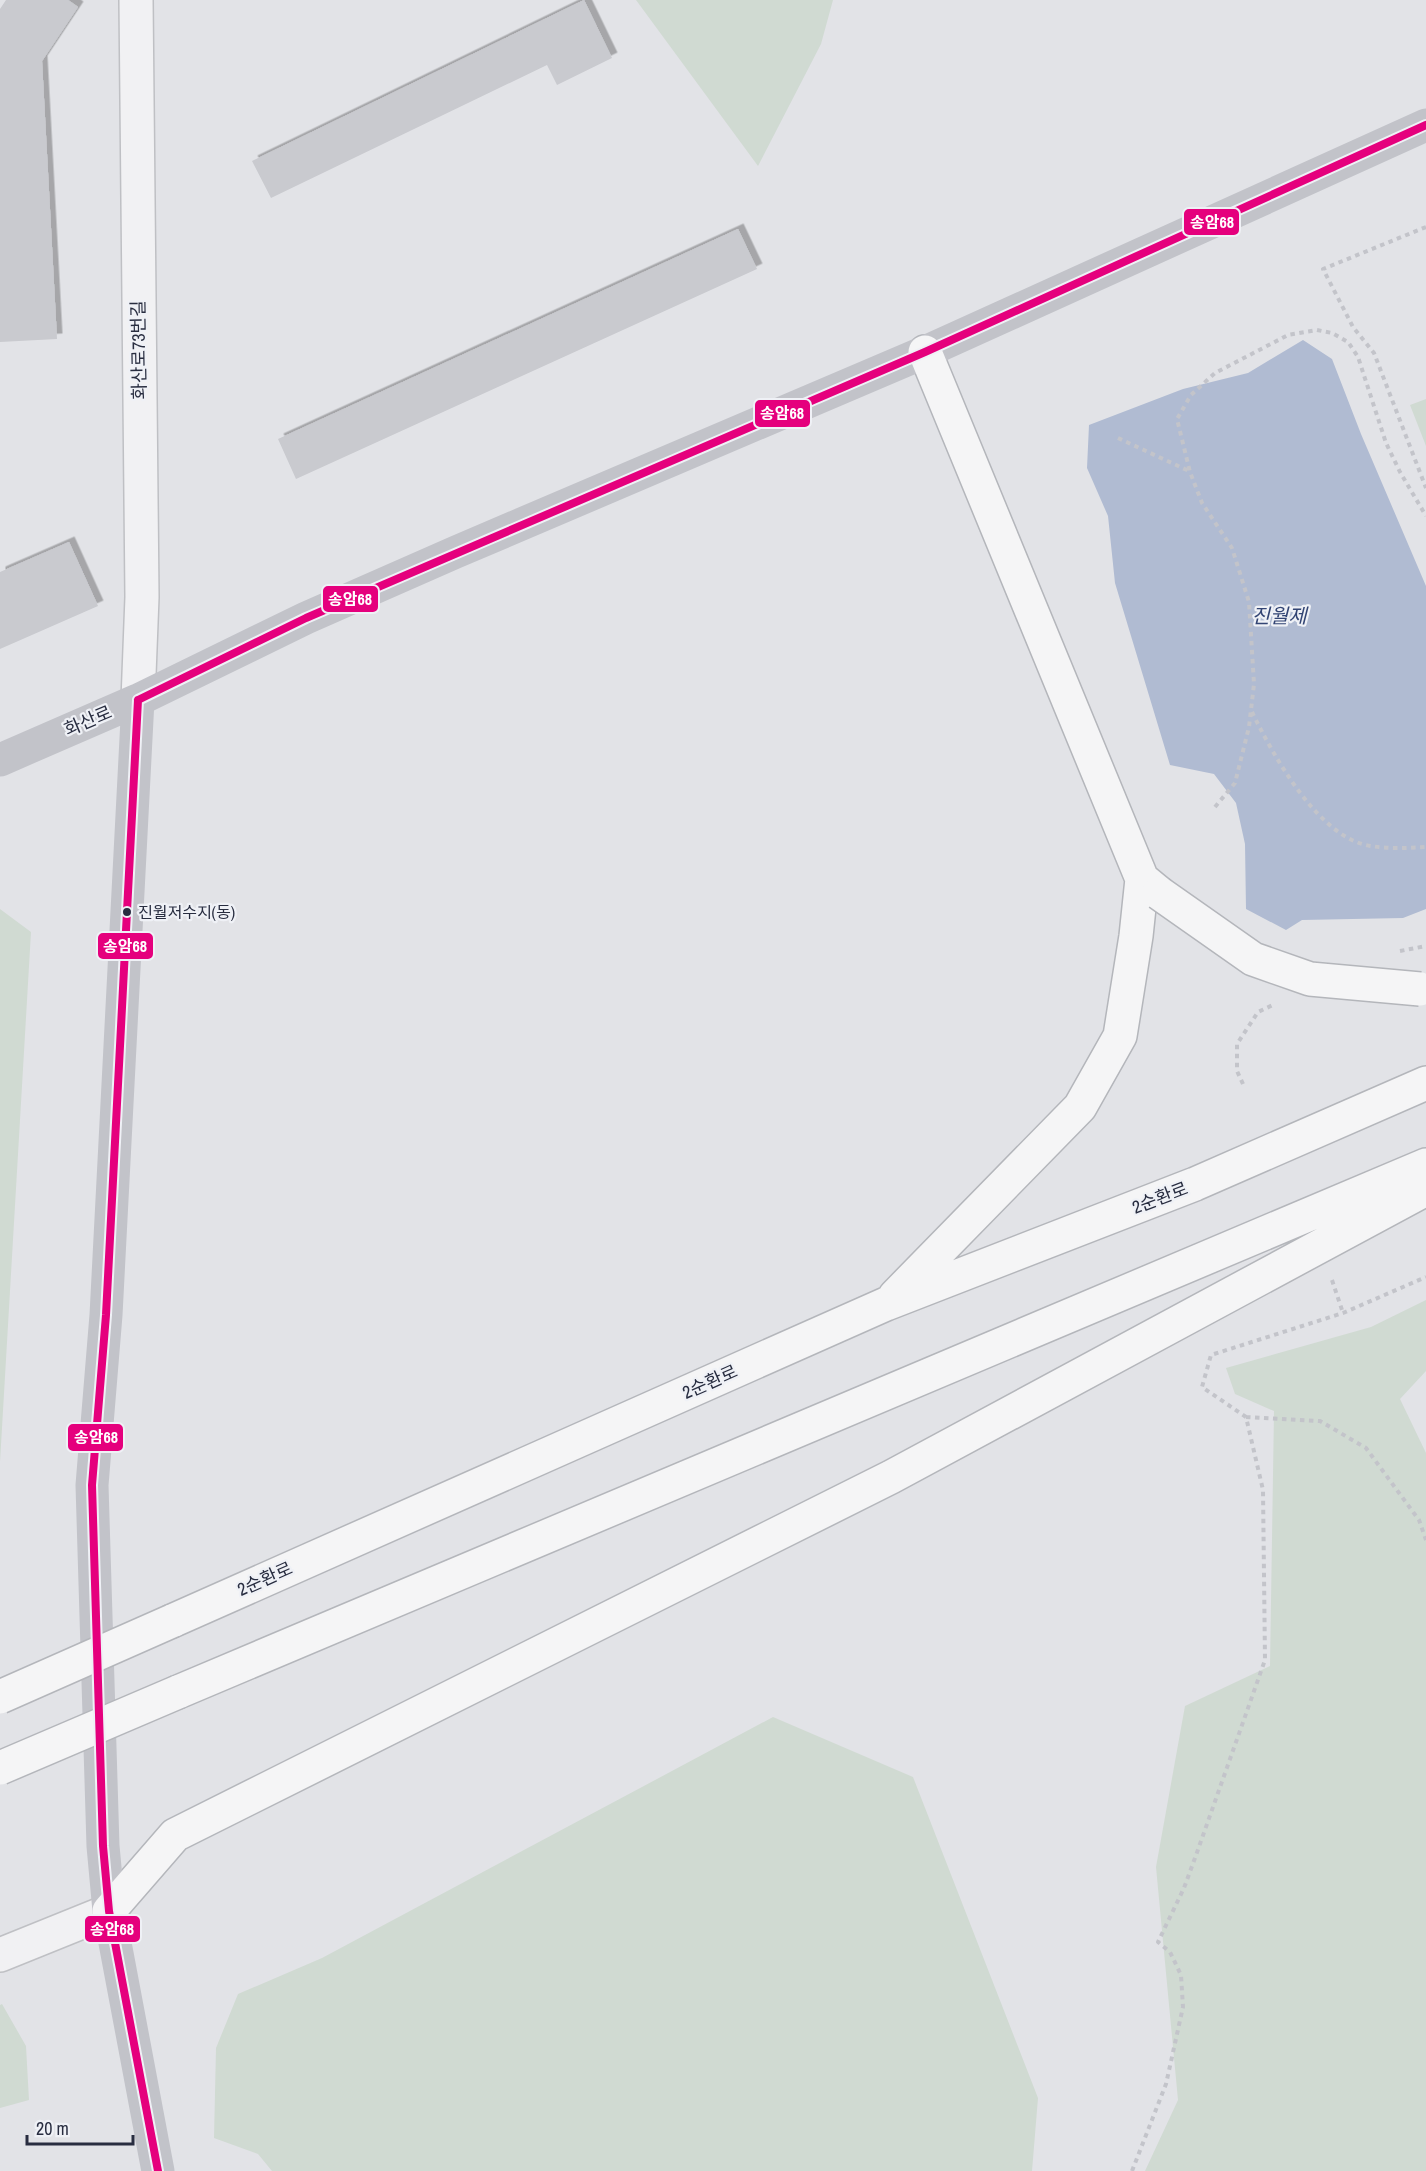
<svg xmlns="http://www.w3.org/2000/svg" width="1426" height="2171" viewBox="0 0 1426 2171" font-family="'Archivo Narrow','Noto Sans KR',sans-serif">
<defs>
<filter id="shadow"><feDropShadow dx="5.5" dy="-5.5" stdDeviation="0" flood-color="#0004"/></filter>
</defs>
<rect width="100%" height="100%" fill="#e2e3e7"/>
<path fill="#d0dad2" d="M636,0h197l-12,44 -63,122z
M1426,399v47l-16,-41z
M0,909l31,23 -31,530z
M1426,1300v71l-26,28 26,54v718h-281l33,-71 -22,-233 29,-161 85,-40 4,-255 -39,-17 -9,-26 145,-41z
M773,1717l140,60 125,321 -6,73h-760l-14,-17 -44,-16 2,-90 22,-54 84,-36z
M2,2004l24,42 3,54 -29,8v-103z"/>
<path fill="#b0bbd2" d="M1303,340l29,19 29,75 65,152v323l-23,9 -101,2 -16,10 -40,-21 -1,-65 -9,-41 -22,-29 -44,-9 -55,-182 -7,-67 -21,-48 2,-43 94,-36 65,-16z"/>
<path fill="#c9cacf" filter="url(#shadow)" d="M6,0h62l10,7 -36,54 15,278 -57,3v-333z
M584,0l28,58 -55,27 -10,-20 -276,133 -19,-37z
M738,229l19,40 -461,210 -18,-40z
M69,542l29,64 -98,43v-77z"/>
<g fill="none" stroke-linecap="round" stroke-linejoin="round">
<g stroke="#bfc0c4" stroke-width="36">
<path id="minor" d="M136,0l6,597 -4,103"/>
</g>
<g stroke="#bfc0c4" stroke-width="36">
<path id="tertiary" d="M0,1955l109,-44"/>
</g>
<g stroke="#b4b6bb" stroke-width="36">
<path id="trunk" d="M925,352l217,527 17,14
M895,1296l185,-189 40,-71 16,-100 6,-57
M172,1621l714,-317 309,-120 231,-101
M178,1692l1248,-527
M109,1911l66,-76 716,-358 535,-288"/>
</g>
<path stroke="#c3c4ca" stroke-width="4" stroke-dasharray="4.5 4.5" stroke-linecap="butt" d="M1426,227l-103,42 30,58 21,26 52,135
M1118,438l71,33
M1252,712c21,43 67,127 119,134 17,3 37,2 55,1
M1215,807l20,-24 14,-56 5,-43 -5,-82 -17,-54 -30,-45 -12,-31 -13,-53 14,-24 24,-22 73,-38 29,-5 15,3 16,9 10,15 28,86 14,29 26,44
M1400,951l26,-5
M1243,1084l-6,-13v-27l21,-32 17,-8
M1332,1280l11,33
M1246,1417l74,4 46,27 53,72 7,20
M1132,2171l34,-87 17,-77 -2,-32 -11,-23 -12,-10 26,-54 11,-30 70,-198 -2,-170 -17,-73 -44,-30 9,-32 132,-42 83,-36"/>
<use href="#minor" stroke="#f1f1f3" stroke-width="33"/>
<use href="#tertiary" stroke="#f1f1f3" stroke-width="33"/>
<path stroke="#c2c3c9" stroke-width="33" d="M138,700l-32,615 -14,170 11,361 6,65 49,260
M0,760l138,-60 168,-82 150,-66 469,-200 501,-227"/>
<use href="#trunk" stroke="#f5f5f6" stroke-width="33"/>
<g stroke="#b4b6bb" stroke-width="36" stroke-linecap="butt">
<path id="trunk-bridge" d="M1159,893l94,66 57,20 110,10
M0,1697l172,-76
M0,1768l178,-76"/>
</g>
<use href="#trunk-bridge" stroke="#f5f5f6" stroke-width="33"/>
<g stroke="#eff1f6" stroke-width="12">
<path id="bus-1" d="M138,700l-32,615 -14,170 11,361 6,65 49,260
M138,700l168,-82 619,-266 501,-227"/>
</g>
<use href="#bus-1" stroke="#e5007d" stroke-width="8"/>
</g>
<circle fill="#282d40" stroke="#eff1f6" stroke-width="2" cx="127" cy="912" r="5"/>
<g text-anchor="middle" stroke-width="4.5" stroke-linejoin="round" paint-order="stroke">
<g font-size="16" fill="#282d40" stroke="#eff1f6" text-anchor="start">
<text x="138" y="918">진월저수지(동)</text>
</g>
<g font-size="18" fill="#282d40" stroke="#eff1f6">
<text transform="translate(139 350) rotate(-91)" y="6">화산로73번길</text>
<text transform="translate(88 721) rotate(-23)" y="6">화산로</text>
<text transform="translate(1160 1198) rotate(-21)" y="6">2순환로</text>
<text transform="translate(710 1382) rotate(-24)" y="6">2순환로</text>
<text transform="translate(265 1579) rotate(-24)" y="6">2순환로</text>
</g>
<g font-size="20" font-style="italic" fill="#334574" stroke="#eff1f6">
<text x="1279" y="623">진월제</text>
</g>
</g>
<g stroke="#eff1f6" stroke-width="2">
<rect x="1183" y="208" width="57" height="28" rx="6" fill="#e5007d"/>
<rect x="754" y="399" width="57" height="29" rx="6" fill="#e5007d"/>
<rect x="322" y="585" width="57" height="28" rx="6" fill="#e5007d"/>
<rect x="97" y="932" width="57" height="28" rx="6" fill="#e5007d"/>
<rect x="67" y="1423" width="57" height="29" rx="6" fill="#e5007d"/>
<rect x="84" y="1915" width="57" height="28" rx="6" fill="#e5007d"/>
</g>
<g font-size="16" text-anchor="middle" font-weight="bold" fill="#fff">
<text x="1212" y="228">송암68</text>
<text x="782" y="419">송암68</text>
<text x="350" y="605">송암68</text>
<text x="125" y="952">송암68</text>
<text x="96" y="1443">송암68</text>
<text x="112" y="1935">송암68</text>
</g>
<path d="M27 2135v9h106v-9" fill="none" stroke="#282d40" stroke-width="3"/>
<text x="36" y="2135" font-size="18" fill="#282d40" stroke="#eff1f6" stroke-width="4.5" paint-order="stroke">20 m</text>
</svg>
